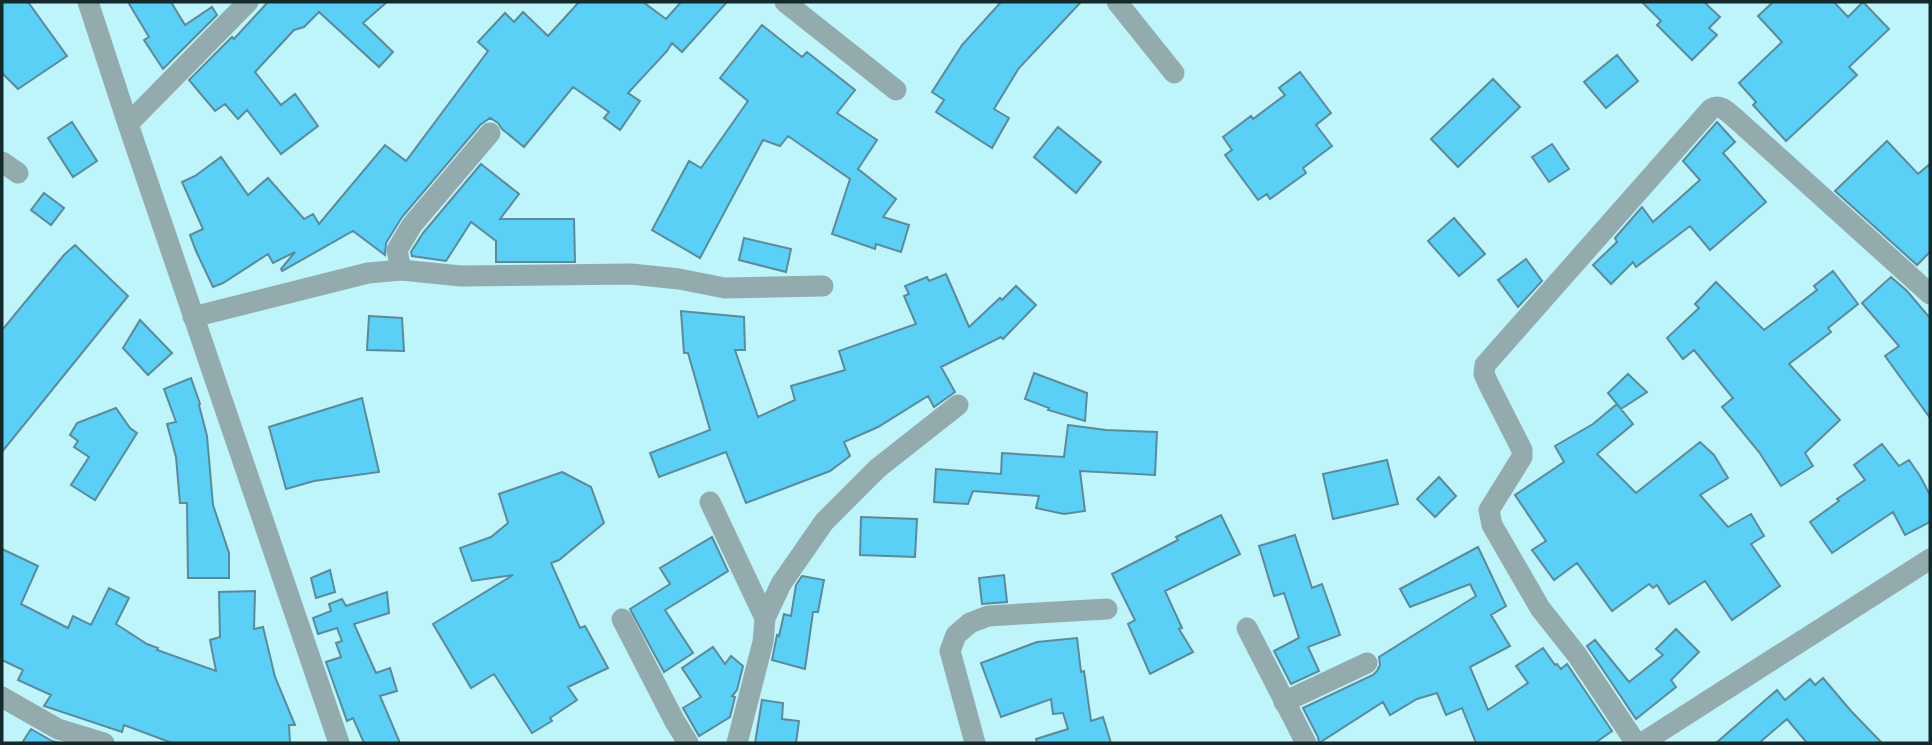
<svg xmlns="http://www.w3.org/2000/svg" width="1932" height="745" viewBox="0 0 1932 745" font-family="'Archivo Narrow',sans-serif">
<rect width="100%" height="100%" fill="#bdf5fa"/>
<path fill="#5ad0f7" stroke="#5b8a9b" stroke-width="2" d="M2,2h26l39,54 -49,33 -16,-16z
M128,2h43l14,23 27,-18 5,8 -54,54 -19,-29 5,-3z
M268,2h119l-24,21 30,29 -14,15 -60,-55 -15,15 -10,3 -39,42 26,33 14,-11 23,32 -37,28 -34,-44 -9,9 -13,-15 -10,7 -26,-31 43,-43 2,2z
M579,2h64l23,17 15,-17h46l-45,50 -10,-9 -5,8 -39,42 12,8 -20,29 -16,-12 5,-6 -36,-25 -49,60 -22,-18 -4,-6 -8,-5 -10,7 -78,92 -16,26 -1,12 -32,-24 -71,40 -1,-2 14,-17 -22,11 -5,-9 -45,29 -10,4 -17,-36 -6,-16 13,-6 -21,-47 13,-6 26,-19 27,38 20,-17 36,41 9,-5 6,10 66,-79 21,16 82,-110 -10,-9 27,-29 9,9 9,-10 25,24z
M1001,2h80l-62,66 -25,41 15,9 -17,30 -56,-36 8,-12 -12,-8 30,-47z
M1642,2h62l16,15 -11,11 8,7 -25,25 -35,-35 4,-4z
M1773,2h61l14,15 15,-15 26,27 -40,38 8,8 -71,66 -33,-36 3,-3 -17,-19 43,-41 -24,-26z
M762,25l40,32 5,-5 48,38 -18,23 40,27 -19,29 38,30 -13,18 26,8 -8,27 -25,-8 -1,5 -43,-15 18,-55 -62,-43 -8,10 -17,-6 -63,118 -48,-28 37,-69 12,7 47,-67 -28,-23z
M1617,55l21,26 -32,27 -22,-26z
M1300,72l31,41 -15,12 16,21 -29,22 3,5 -36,26 -3,-5 -9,6 -33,-45 7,-5 -9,-13 28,-21 2,3 32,-24 -6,-7z
M1493,79l27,28 -62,60 -27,-28z
M72,122l25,39 -24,16 -25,-39z
M1717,122l18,20 -12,11 43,49 -56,48 -20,-24 -54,41 -3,-5 -22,22 -18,-19 24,-23 -2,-4 27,-31 11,15 47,-42 -17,-19z
M1058,127l43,35 -25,31 -42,-36z
M1887,141l31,33 12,-10v88l-13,13 -82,-74z
M1552,144l17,25 -20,13 -17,-25z
M481,164l38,30 -19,25h74l1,43h-79v-21l-25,-19 -25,39 -34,-5 -1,-4 12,-19z
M44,193l20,15 -13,17 -20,-15z
M1454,218l31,36 -26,22 -31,-35z
M744,238l47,11 -5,23 -47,-12z
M75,245l53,51 -126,156v-122l62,-75z
M1526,259l16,22 -24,26 -20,-27z
M1833,271l25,33 -30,24 3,4 -42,32 51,56 -35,33 8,13 -32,20 -22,-34 -37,-45 11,-9 -39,-48 -11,9 -16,-21 32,-30 -4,-4 21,-22 48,48 53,-40 -3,-4z
M946,274l23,53 31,-29 2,2 14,-14 20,19 -33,34 -2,-2 -60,30 14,25 -21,15 -6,-11 -50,31 -34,15 6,14 -20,15 -84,32 -20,-51 -67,25 -9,-24 60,-23 -22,-77h-4l-3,-42 63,6 1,33h-10l23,67 37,-17 -4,-14 54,-16 -6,-19 77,-27 -12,-28 5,-2 -4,-8 22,-9 2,4z
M1891,277l16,14 23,27v100l-45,-62 14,-10 -37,-43z
M369,316l33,2 2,33 -37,-1z
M140,320l32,33 -24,22 -25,-27z
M1034,373l53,20 -2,28 -37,-11 1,-2 -24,-9z
M1628,374l19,18 -26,17 -13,-16z
M191,378l9,26 -1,1 8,31 6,69 16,48v25h-41l-1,-75h-7l-4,-46 -9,-33 9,-2 -12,-33z
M362,398l17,74 -65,9 -28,8 -17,-62z
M1617,404l16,20 -36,30 39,39 64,-51 14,13 14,23 -28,17 28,32 23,-13 13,22 -13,8 29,42 -48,34 -27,-39 -36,23 -12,-19 -4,3 -4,-4 -37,27 -35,-48 -23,17 -22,-30 14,-9 -31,-46 49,-33 -9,-16 38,-22z
M116,408l14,20 7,5 -42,67 -24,-15 18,-28 -15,-10 4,-6 -8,-6 7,-12z
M1068,425l38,5 51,2 -2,43 -75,-4 5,40 -21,3 -28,-6 3,-12 -66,-5 -5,13 -34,-2 2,-33 65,5 1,-21 62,4z
M1882,444l17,22 10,-6 11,16 10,19v27l-25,13 -12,-23 -61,41 -22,-31 29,-21 -2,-2 28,-19 -11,-15z
M1387,460l11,44 -65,15 -10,-45z
M562,472l29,15 13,36 -45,37 -8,3 29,65 5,-2 23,42 -40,19 9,13 -27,18 2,3 -20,12 -38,-59 -23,14 -38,-64 80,-49 -41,6 -12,-33 31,-11 17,-14 -9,-29z
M1439,477l17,19 -21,21 -18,-18z
M1221,515l19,39 -75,37 17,37 -3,1 14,23 -43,22 -22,-50 7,-4 -23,-46 66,-34 -2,-3z
M861,517l56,2 -2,38 -55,-2z
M1295,535l17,53 10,-4 18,51 -32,12 11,24 -28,13 -17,-33 25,-13 -15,-45 -10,3 -15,-50z
M712,537l16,34 -63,39 28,43 -29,19 -34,-63 40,-25 -10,-16z
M1478,547l28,59 -15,9 19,31 -40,21 18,43 40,-27 -12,-17 27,-18 12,17 2,-1 4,5 6,-5 45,67 -17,12h-119l-14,-35 -16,7 -9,-22 -20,6 -27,16 -7,-13 -64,41 -1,-6 -15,-29 70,-33 4,-4 3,-6 -1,-8 97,-61 -6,-12 -60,23 -10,-18z
M2,549l36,17 -17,38 47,24 5,-12 18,9 18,-37 20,10 -13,26 31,20 11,4 -1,2 59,21 -6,-31 10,-3 -1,-45 36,-1 -1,38 9,-2 12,50 20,48h-6l1,18h-118l-48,-18 -2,7 -78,-26 7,-11 -33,-15 5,-10 -21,-10z
M330,570l5,22 -19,6 -5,-20z
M1004,575l3,27 -25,2 -3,-26z
M802,576l22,4 -6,32h-5l-8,57 -33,-9 5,-25 2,1 5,-22 7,2 5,-31z
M387,592l2,21 -35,11 22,49 14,-5 7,23 -17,5 20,47h-36l-11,-25 -6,3 -21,-59 15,-5 -5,-14 6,-2 -5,-13 -19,6 -5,-16 18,-7 -2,-7 13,-5 4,7z
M1676,629l23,23 -28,28 5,7 -40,32 -49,-73 8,-6 34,42 34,-27 -7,-6z
M1077,638l4,34 3,-1 7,50 12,-4 8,26h-74l-1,-4 32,-10 -5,-16 -10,1 -2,-15 -50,18 -20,-54 56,-21z
M713,647l12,17 6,-8 12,10 -6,24 -5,6 3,1 -5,20 -31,19 -16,-28 18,-11 -19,-29z
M1823,678l28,33 31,32h-75l-20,-24 -28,24h-43l61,-53 8,10 25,-21 5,6z
M762,700l21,3 -1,16 17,2 -3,22h-41z
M31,729l21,12 8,2h-38z"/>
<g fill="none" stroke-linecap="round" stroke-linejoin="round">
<path stroke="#94abad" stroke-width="21" d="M88,2l40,122 211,619
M785,2l111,88
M1117,2l57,71
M128,124l120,-122
M2,162l16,11
M401,270l-4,-20 15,-25 78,-92
M193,317l175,-44 33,-3 60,6 170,-2 48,5 46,9 98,-2
M710,502l55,116
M622,619l52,101 14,23
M1247,628l59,115
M2,697l56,32 46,14
M1284,702l83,-39
M737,743l26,-101 2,-24 16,-34 43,-62 54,-54 80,-63
M975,743l-25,-92 6,-16 14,-12 18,-7 119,-7
M1636,743l-59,-88 -37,-47 -48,-83 -3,-15 33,-53v-7l-34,-67 -4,-9 1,-9 226,-256c10,-6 17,4 25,10l194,175
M1642,743l288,-184"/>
</g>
<rect width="1932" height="745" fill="none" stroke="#13292b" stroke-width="7"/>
</svg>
